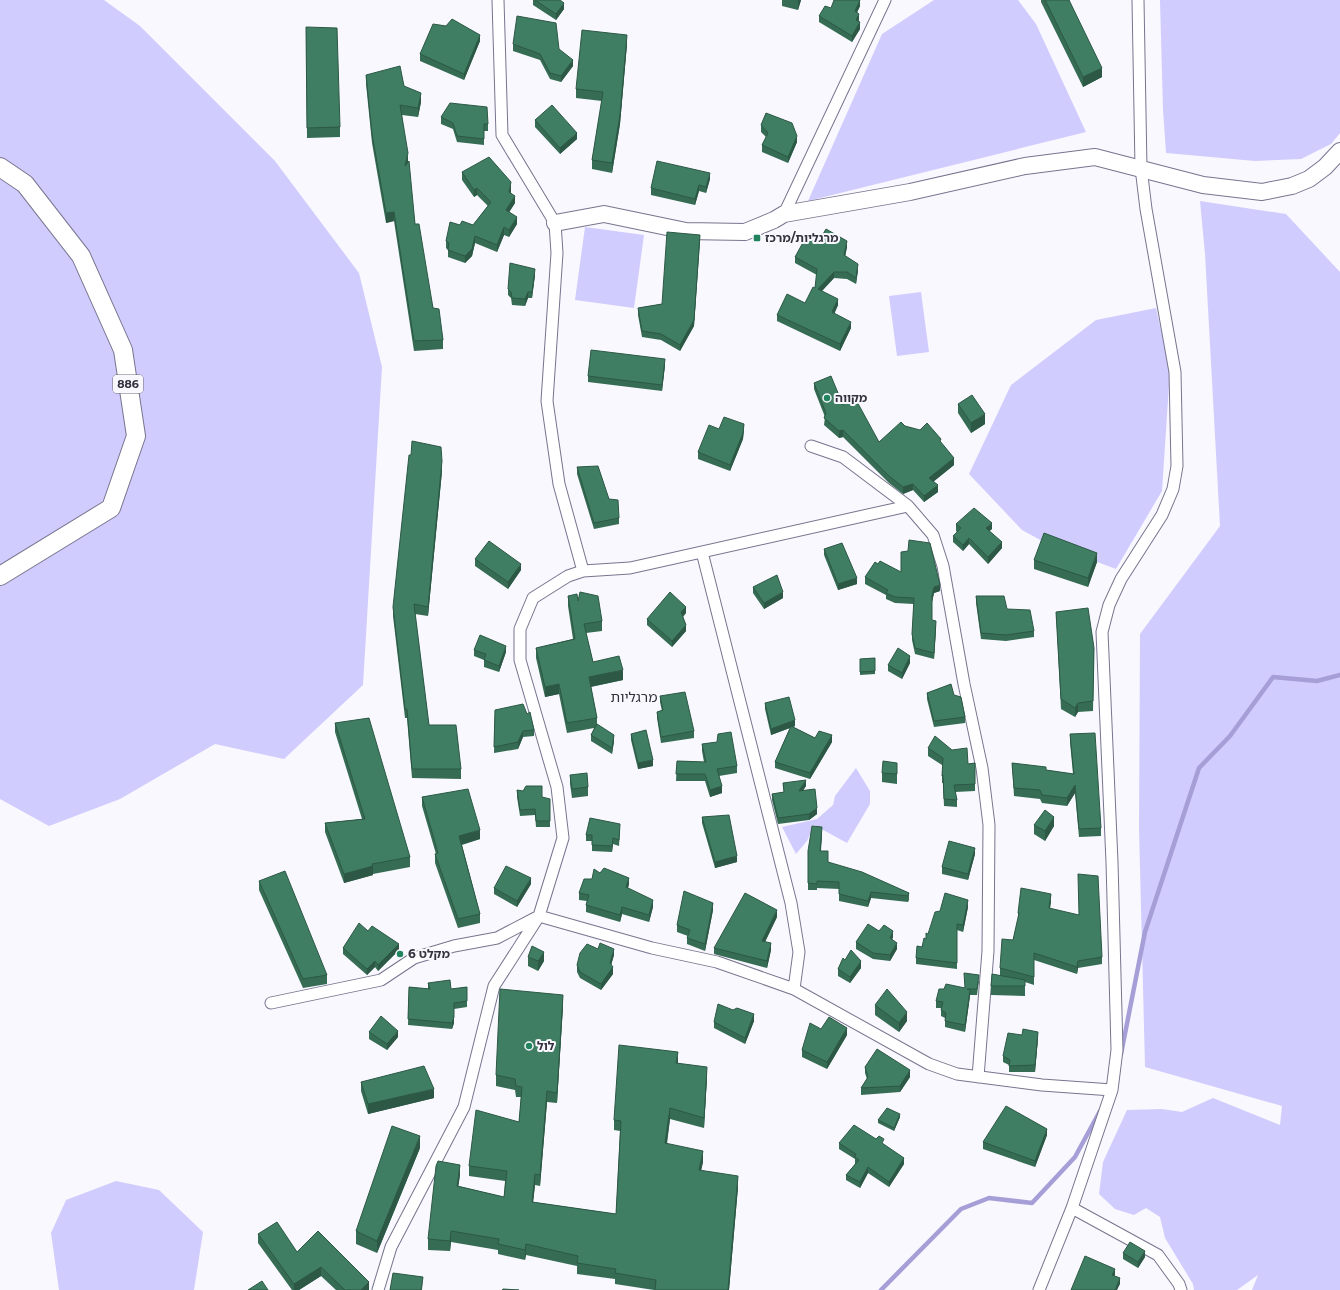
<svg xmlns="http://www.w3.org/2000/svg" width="1340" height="1290" viewBox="0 0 1340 1290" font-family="Montserrat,'Noto Sans Hebrew',sans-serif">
<rect width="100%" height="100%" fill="#f8f8fe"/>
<path fill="#d1ccfe" d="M0,0h104l36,26 135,135 84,112 23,94 -19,318 -79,74 -69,-15 -95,55 -71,27 -49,-27z
M934,0h84l18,24 50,108 -278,69 74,-167z
M1160,0h180v133l-9,11 -30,15 -46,2 -89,-8 -3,-43z
M1200,201l86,13 54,58v1018h-88l6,-15 -21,15h-43l-1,-6 -28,-46 -5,-21 -14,-9 -12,7 -19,-6 -16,-15 4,-32 24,-52 35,-1 20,3 31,-14 67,27 2,-19 -137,-39 -6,-239 1,-194 80,-108 -15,-272z
M585,227l59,8 -10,73 -59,-8z
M921,292l8,60 -32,4 -8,-60z
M1156,308l14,62 -8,121 -46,78 -72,-27 -22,-12 -53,-56 42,-89 85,-65z
M856,768l14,23v13l-23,39 -33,-18 -7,16 -11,13 -14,-27 35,-8 16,-14 2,-9z
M116,1181l43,9 44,42 -9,58h-135l-8,-57 15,-33z"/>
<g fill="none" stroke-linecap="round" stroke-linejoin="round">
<path stroke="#a69fd7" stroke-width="4.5" d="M1121,1054l24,-122 54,-164 31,-32 43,-59 44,4 23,-6
M881,1290l80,-81 28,-11 43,5 43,-46 25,-46"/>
<g stroke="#77758e" stroke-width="13">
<path id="street" d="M498,0l4,135 53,88 2,30 -10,148 12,83 24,87
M784,214l101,-214
M811,446l32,11 65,49 25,29 10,31 21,118 18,84 7,57 -1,126 -10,126
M702,552l89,351 8,49 -5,37
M271,1003l110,-23 33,-22 40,-12 43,-8 42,-22 113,32 65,14 77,27 135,75 28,10 85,11 70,5
M1072,1208l86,47 21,29 2,6
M378,1290l13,-43 73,-140 30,-121 45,-70 24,-78 -6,-51 -37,-127v-31l13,-31 35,-22 15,-5 47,-3 278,-62
M1039,1290l33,-82 40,-118 5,-40 -5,-188 -10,-230 7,-27 12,-26 41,-64 11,-26 4,-23 -2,-94 -29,-163 -5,-41 -3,-168"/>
</g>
<g stroke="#77758e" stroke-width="18">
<path id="secondary" d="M555,223l49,-9 82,17 59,1 29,-12 10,-6 126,-22 115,-26 70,-9 108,28 59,7 30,-6 17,-7 16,-12 15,-16"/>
</g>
<g stroke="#77758e" stroke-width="20">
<path id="primary" d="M0,167l25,17 56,72 42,94 13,86 -25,72 -111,68"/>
</g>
<use href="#street" stroke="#fff" stroke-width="11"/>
<use href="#secondary" stroke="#fff" stroke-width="16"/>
<use href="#primary" stroke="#fff" stroke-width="18"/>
</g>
<path fill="#366c54" d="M533,0h2l29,9 -8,11 -23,-15z
M782,0h19l-3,10 -16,-4z
M1041,0h28l33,77 -19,10 -42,-85z
M860,6l-3,6 3,17 -8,13 -33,-20v-6l12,-8z
M306,27l34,100v10l-33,1z
M480,41l-16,39 -44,-19v-7z
M513,44l46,5 14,17 -12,16 -11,-3 -10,-19 -27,-9z
M627,44l-7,80 -8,49 -20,-4v-9l10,-59 -26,-3v-9z
M366,75l38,11 17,16 -3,15 -16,-2 13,109 18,84 10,32v9l-29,2 -20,-130 -8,2 -14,-80 -6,-59z
M441,117l47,7v7h-4v14l-27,-3 -4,-13 -12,-5z
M535,120l42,19 -17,15 -25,-27z
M761,125l36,17 -9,21 -26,-11v-7l4,-8 -5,-5z
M462,172l49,18v3l4,10 -6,9 8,12 -8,13 -5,-2 -7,17 -22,-9 -3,13 -7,7 -17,-6v-7l-2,-2v-7l14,-16h13l15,-19 -11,-11 -3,2 -12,-17z
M710,179l-4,14 -7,-2 -4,14 -44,-10v-7z
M700,241l-6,85 -14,25 -19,-11 -19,-3 -4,-22v-7l24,-4z
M818,243l29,4 -2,9 13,14 -2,14 -9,-5 -13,-1 -12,13 16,14 -4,9 17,14 -11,23 -63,-30v-6l28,-12 10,-15 2,-13 -22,-12v-6z
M535,275l-3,23h-4l-3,8 -13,-1 -1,-7 -3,-3v-6z
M665,365l-3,26 -74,-9v-6z
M814,383l29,22 36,37 26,-16 36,17 13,22 -21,17 5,10 -14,10 -11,-12 -10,4 -14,-11 -46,-46 -4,1 -15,-13 1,-8 -11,-28z
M958,404l27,20 -14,9 -13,-20z
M719,429l25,2 -1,8 -13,32 -32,-12v-7z
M577,467l32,32 10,19v6l-25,5 -17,-55z
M442,471l-14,145 -13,-2 14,111 32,44v10l-49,-1 -5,-60h-2l-12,-102v-9z
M956,524l36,5 -3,2 13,17 -14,16 -19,-20 -6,7 -10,-9v-6l4,-4 -1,-1z
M824,549l33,35 -19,6 -14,-35z
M475,559l46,11 -13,19 -33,-23z
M1034,560l63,2 -9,25 -54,-18z
M865,577l75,14 -6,2 -2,9v18l4,7 -2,32 -19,-5 -3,-14 2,-36 -19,-1 -9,-4v-4l-21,-11z
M753,587l30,11 -19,11 -11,-16z
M568,596l10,5 24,20v10l-16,2 7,29 30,18 -32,7 6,31v7l17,16 -2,13 -21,-13v-6l3,-7 -27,5 -8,-39 -14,3 -9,-39v-10l37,-9 -5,-33z
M976,596l31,13 27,22v6l-28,4 -25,-2 -5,-36z
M1056,612l38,36 -1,63 -15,1 -3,5 -14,-8z
M686,613l-3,4 3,14 -14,16 -25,-22v-6z
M474,650l32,2 -7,20 -15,-5v-7l-10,-4z
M875,658v16l-15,1v-16z
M910,663l-8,16 -14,-8v-6z
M927,693l38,24v6l-31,4 -7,-28z
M660,696l34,35v7l-33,5 -4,-25v-6l5,-1 -2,-9z
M765,703l30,23 -2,1 22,11 17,4 -22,37 -35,-11v-6l15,-34 -19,7 -6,-26z
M495,710l32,4 7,16v6l-11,1 -5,12 -24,4z
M335,723l75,134v10l-37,7v1l-29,8 -19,-51v-9l37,-4 -27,-87z
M631,734l22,32 -15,3 -7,-29z
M1070,734l31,94v8l-22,1 -4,-44 -8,13 -25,-3 -2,-4 -26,-3 -2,-33 34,7 27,4 -3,-32z
M702,744l35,22v7l-18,3 3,17 -12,4 -5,-16h-29l1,-20 27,1 -2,-11z
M928,748l40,16 7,-1v28l-20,1 2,8v7l-13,-1 -1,-23h-1v-18l-14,-9z
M897,763v21l-15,-2v-9z
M570,775l18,12v9l-16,2 -2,-14z
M783,783l23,3 -3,4 14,24 -8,6 -31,4 -6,-24v-6l12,-2z
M517,790l25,7 8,2v28h-14l-1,-12 -15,1 -3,-19z
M422,797l58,42 -18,6 18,69v9l-22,5 -23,-65v-9h1l-14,-48z
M702,817l35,45 -22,6 -13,-45z
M1034,825l20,1 -9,15 -11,-7z
M620,830l-1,16 -6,-2 -1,8 -20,-1v-10h-6v-6z
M822,834l-1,17 7,11 81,31v7l-1,2 -37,-4 -3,9 -29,-6v-12l-22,-1v2h-9v-39z
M975,854l-7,26 -26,-6v-7z
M600,873l29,11 -1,4 25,19 -4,15 -27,-8 -2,8 -34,-10v-7l1,-4 -8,-1v-7l13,-14z
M259,881l68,94v9l-24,4 -44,-98z
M531,884l-14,23 -23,-13v-6z
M1051,901l-1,7 52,49v7l-24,4 -1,6 -43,-14v25l-9,-3v14l-34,-1v-9l9,-11v-7l13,-28 5,-20v-7z
M968,907l-5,25 -6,-2v39l-41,-5v-6l12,-24z
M713,910l-8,41 -18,-7v-6l1,-2 -11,-4v-7z
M777,917l-12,25 6,8 -4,18 -53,-14v-6z
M368,931l31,19 -21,21 -3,-4 -8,8 -24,-21v-6z
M879,931l14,6 -1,2 5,10 -7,12 -17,-2 -17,-10v-7z
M598,949l16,6 -3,10 2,9 -12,16 -21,-12 -3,-6v-7z
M528,957l16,4 -6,10 -10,-5z
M845,960l16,8 -11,15 -12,-7v-7z
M979,981l-2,14h-7l-5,37 -20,-5v-9l-4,-2v-8h-5v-7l8,-12 20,-1z
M428,983l23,6 16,-2v20l-13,2v14l-2,6 -44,-4 1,-38 19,2z
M875,1005l32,16 -8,11 -24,-17z
M563,1006l-6,97 -10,-1 -7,84 -5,-1 -2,17 83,12 4,-83 -6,-1v-10l64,-57 29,14 -3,51 -34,-9 -3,25 36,18 -2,8 37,17 -9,103h-75l-39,-6v-5l-38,-5v-8l-51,-11 -1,5 -27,-6v-4l-47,-8 -1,9 -22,-1v-11l32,-64 -2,11 46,11 1,-16 -36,-5v-10l50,-44 2,-25h-5l-1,-7 -19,-4v-11z
M754,1021l-9,23 -31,-16v-6z
M821,1029l26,6 -20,34 -25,-12v-7z
M369,1032l29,5 -11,13 -18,-11z
M1038,1038l-3,34h-26v-7l-6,-3v-6z
M865,1067l45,10 -10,15 -39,3v-7l6,-9 -2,-6z
M361,1082l73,16 -66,16 -7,-23z
M900,1117l-6,14 -16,-8v-3z
M1047,1135l-12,32 -52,-18v-7z
M839,1143l45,2 20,19 -15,23 -21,-14 -8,15 -14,-8v-5l9,-11v-5l-16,-10z
M420,1148l-43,105 -21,-9v-13z
M258,1234l39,18 72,38h-33l-15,-14 -22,14h-7l-34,-47z
M1123,1253l22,4 -7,11 -15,-9z"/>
<path fill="#2c5845" d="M798,0h3l-3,10z
M860,0v6l-5,11v-6z
M564,3v6l-8,11v-6z
M859,14v6l-3,6v-6z
M860,22v7l-8,13v-6z
M480,35v6l-16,39v-6z
M627,35v9l-7,80 -8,49v-10z
M573,60v6l-12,16v-6z
M1102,68v9l-19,10v-10z
M421,93v9l-3,15v-9z
M577,133v6l-17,15v-6z
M797,136v6l-9,21v-6z
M408,153v10l-3,3z
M710,173v6l-4,14v-6z
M511,182v8l-2,9v-7z
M699,185v6l-4,14v-6z
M477,188v7l-3,2v-7z
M515,196v7l-9,14v-7z
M394,212v9l-8,2v-10z
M517,217v7l-8,13v-7z
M504,227v8l-7,17v-7z
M700,235l-6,91 -14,25v-6z
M475,236v7l-3,13 -7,7v-7z
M847,241v6l-3,15v-7z
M858,264v6l-2,14v-6z
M535,269v6l-3,23v-6z
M834,272v6l-16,17v-6z
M528,292v6l-3,8v-7z
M838,299v6l-6,14v-7z
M851,322v6l-11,23v-7z
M665,359v6l-3,26v-6z
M985,414v10l-14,9v-10z
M744,424l-1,15 -13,32v-6z
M843,430v7l-4,1v-7z
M954,458v7l-25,20v-7z
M442,461v10l-14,145v-9z
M913,484v6l-10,4v-7z
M938,485v7l-14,10v-6z
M992,523v6l-6,5v-6z
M969,538v6l-6,7v-6z
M1002,542v6l-14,16v-7z
M1097,553v9l-9,25v-9z
M521,564v6l-13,19v-7z
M857,578v6l-19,6v-6z
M940,585v6l-6,2 -2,9v-6l2,-9z
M783,592v6l-19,11v-6z
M686,607v6l-5,5v-6z
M936,621v6l-2,32v-6z
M686,625v6l-14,16v-6z
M506,646v6l-7,20v-6z
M910,656v7l-8,16v-6z
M623,670v10l-34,7v-10z
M559,684v10l-14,3v-10z
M1078,703v9l-3,5v-9z
M795,720v6l-24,9v-6z
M523,731v6l-5,12v-7z
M614,735v6l-2,13v-6z
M832,735v7l-22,37v-6z
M653,760v6l-15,3v-6z
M806,780v6l-7,11v-6z
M1075,785v8l-8,13v-8z
M722,786v7l-12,4v-7z
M817,808v6l-8,6v-6z
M1054,817v9l-9,15v-10z
M822,827v7l-2,24v-7z
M480,830v9l-21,6v-9z
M613,838v6l-1,8v-6z
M975,848v6l-7,26v-6z
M737,856v6l-22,6v-6z
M373,866v9l-29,8v-9z
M531,878v6l-14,23v-6z
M629,878v6l-3,10v-7z
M871,892v6l-3,9v-6z
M1051,894v7l-2,14v-7z
M653,900v7l-4,15v-7z
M968,900v7l-5,25v-7z
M713,903v7l-8,41v-7z
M622,907v7l-2,8v-7z
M777,910v7l-15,31v-7z
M893,931v6l-3,8v-7z
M771,943v7l-4,18v-7z
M897,943v6l-7,12v-6z
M399,944v6l-21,21v-6z
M614,949v6l-4,14v-6z
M544,952v9l-6,10v-10z
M375,961v6l-8,8v-6z
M861,961v7l-11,15v-6z
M1078,961v7l-1,6v-7z
M613,967v7l-12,16v-6z
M970,990v6l-5,36v-7z
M563,995v11l-6,97v-10z
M907,1012v9l-8,11v-9z
M754,1014v7l-9,23v-6z
M454,1017v6l-2,6v-6z
M847,1028v7l-20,34v-7z
M398,1031v6l-11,13v-6z
M1038,1032v6l-3,34v-7z
M678,1052v11l-2,11v-11z
M707,1067v10l-3,51v-10z
M910,1070v7l-10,15v-6z
M434,1089v9l-66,16v-10z
M547,1091v11l-7,84v-11z
M670,1108v11l-5,35v-11z
M900,1114v3l-6,14v-3z
M1047,1129v6l-12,32v-6z
M420,1136v12l-43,105v-12z
M703,1151v11l-4,18v-10z
M904,1158v6l-15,23v-5z
M460,1165v10l-3,21v-10z
M868,1167v6l-8,15v-6z
M535,1174v11l-3,27v-10z
M738,1176v11l-9,103h-1z
M451,1231v11l-1,9v-10z
M526,1244v11l-1,5v-10z
M1145,1251v6l-7,11v-6z
M321,1267v9l-22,14h-5v-6z
M1115,1269v6l-3,6v-6z
M423,1277l-1,13h-1z
M1120,1278v6l-3,6h-2z
M369,1282v8h-8z"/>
<path fill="#3f7e62" stroke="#2c5845" d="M535,0h25l4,3 -8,11z
M834,0h26l-5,11 4,3 -3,6 4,2 -8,14 -33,-20 6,-10 6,2z
M1045,0h24l33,68 -19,9z
M517,16l39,7 3,26 14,11 -12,16 -11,-3 -10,-19 -27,-10z
M452,19l28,16 -16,39 -44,-20 13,-30 13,2z
M306,27l31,1 3,99 -33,1z
M582,30l45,5 -7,80 -8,48 -20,-3 11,-68 -27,-3z
M400,66l4,20 17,7 -3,15 -18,-3 8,48 -3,13 4,-5 6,63h4l14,84 6,1 4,31 -29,1 -20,-129 -8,1 -14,-79 -6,-59z
M450,103l37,4 1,17h-4v15l-27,-3 -4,-13 -12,-6z
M552,105l25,28 -17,15 -25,-28z
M766,113l26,10 5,13 -9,21 -26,-12 6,-12 -7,-8z
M489,157l22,25 -2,10 6,4 -9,14 11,7 -8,13 -5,-3 -7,18 -22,-9 -3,13 -7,7 -17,-6 1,-7 -3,-2 4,-19 10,3 2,-4 11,4 18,-23 -14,-14 -3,2 -12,-18z
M657,161l53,12 -4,14 -7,-2 -4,14 -44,-11z
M826,229l21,12 -3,14 14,9 -2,14 -9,-6h-13l-16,17 20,10 -6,13 19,10 -11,22 -63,-29 10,-21 18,9 8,-16 2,1 2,-19 -22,-12 11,-20 12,6z
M667,232l33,3 -6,85 -14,25 -19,-11 -19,-3 -4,-23 24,-4z
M510,263l25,6 -3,23h-4l-3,7 -13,-1 -1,-6 -3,-3z
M591,350l74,9 -3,26 -74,-9z
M831,376l12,29 12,-7 24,44 22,-20 4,4 15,4 7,-7 14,16 -1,2 14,17 -25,20 9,7 -14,11 -11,-12 -10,3 -14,-11 -46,-46 -4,1 -15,-13 2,-5 -12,-30z
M972,395l13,19 -14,9 -13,-19z
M724,417l20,7 -1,9 -13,32 -32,-13 11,-27 10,4z
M412,441l29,6 1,14 -14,146 -14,-3 15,121h27l5,44h-49l-5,-60h-2l-12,-102 16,-152h2z
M598,466l11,33 9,1 1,18 -25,5 -17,-56z
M974,508l18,15 -6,5 16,14 -14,15 -19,-19 -6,7 -10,-9 8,-8 -5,-4z
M1044,533l53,20 -9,25 -54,-18z
M909,540l21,3 10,42 -6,2 -2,9v24l4,1 -2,32 -19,-5 -3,-14 2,-36 -19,-1 -9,-4 2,-3 -23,-13 10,-15 3,2 2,-3 21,11v-20l7,-1z
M489,541l32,23 -13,18 -33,-23z
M842,543l15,35 -19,6 -14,-35z
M777,575l6,17 -19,11 -11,-16z
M580,592l18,4 4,25 -18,3 9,38 26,-6 4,14 -34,7 8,41 -30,5 -8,-39 -14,3 -9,-39 39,-9 -7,-43 9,-2 1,7z
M670,592l16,15 -5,5 5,13 -14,16 -25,-22z
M976,596h28l3,13 23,1 4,21 -28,4 -25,-2z
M1088,608l6,40 -1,53 -15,2 -3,5 -14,-9 -5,-87z
M480,635l26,11 -7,20 -15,-6 2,-6 -12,-4z
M898,648l12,8 -8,17 -14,-8z
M875,658v13l-15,1v-13z
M951,684l3,11 7,2 4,20 -31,4 -7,-28z
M685,692l9,39 -33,6 -4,-25 6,-2 -3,-14z
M789,697l6,23 -24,9 -6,-26z
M523,704l4,10 3,-2 4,18 -11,1 -5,11 -24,5 1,-37z
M369,718l41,139 -38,7 1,2 -29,8 -19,-51 40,-4 -30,-96z
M597,724l17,11 -2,13 -21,-13z
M791,726l24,12 4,-7 13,4 -22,38 -35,-11z
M646,730l7,30 -15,3 -7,-29z
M731,732l6,34 -20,3 5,17 -12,4 -5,-16h-29l1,-13 29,1 -4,-18 15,-2 1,-8z
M1095,733l6,95 -22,1 -4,-44 -8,13 -25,-3 -2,-5 -26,-2 -2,-25 34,4v3l28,4 -4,-40z
M935,736l17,14 15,-2 1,16 7,-1v21l-21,1 3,15 -13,-1 -1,-24 -1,1 1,-18 -15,-10z
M883,761l14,2v11l-15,-1z
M587,773l1,14 -16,2 -2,-14z
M806,780l-7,11 16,-2 2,19 -8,6 -31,4 -6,-24 12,-2 -1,-9z
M526,786h16v11l8,2v22h-14l-1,-12 -15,1 -3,-20 6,1z
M468,789l12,41 -21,6 21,78 -22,5 -23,-65 3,-1 -16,-56z
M1045,810l9,7 -9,14 -11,-6z
M729,815l8,41 -22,6 -13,-45z
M590,818l30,6 -1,16 -6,-2 -1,8 -20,-1v-10h-6z
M812,826l10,1 -2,24h8v11l34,10 47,21 -1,3 -37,-4 -3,9 -29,-7v-12l-22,-1v3l-9,-1v-32z
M949,841l26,7 -7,26 -26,-7z
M506,866l25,12 -14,23 -23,-13z
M604,868l25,10 -3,9 27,13 -4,15 -27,-8 -2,8 -34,-10 3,-10 -10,-2 5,-14h8l2,-10 6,4z
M285,871l42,104 -24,4 -44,-98z
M1078,874l20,2 4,81 -24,4 -1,6 -43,-14v24l-34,-9 2,-29 11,1 6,-27h-1l3,-25 30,6 -2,14 30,7z
M684,891l29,12 -8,41 -18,-6 3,-8 -13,-5z
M745,893l32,17 -15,31 9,2 -4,18 -53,-13z
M945,893l23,7 -5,25 -6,-1v39l-41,-5 1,-12 5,1 2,-9 2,1v-6l2,1 7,-22 5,-1z
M359,923l9,8 4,-5 27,18 -21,21 -3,-4 -8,8 -24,-21z
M868,924l11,7 5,-6 9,6 -3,7 7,5 -7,12 -17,-2 -17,-11z
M600,943l14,6 -4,14 3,4 -12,17 -21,-12 -3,-7 3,-12 7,-9 11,5z
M532,946l12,6 -6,9 -10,-4z
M851,950l10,11 -11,16 -12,-8 5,-11 2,2z
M964,973l15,2 -2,14h-10l3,1 -5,35 -20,-4 1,-8 -5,-3 2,-8 -7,-1 3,-12h5l2,-5 19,4z
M992,974l33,6v6h-34z
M450,980l1,9 16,-2v14l-13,2v14l-2,6 -44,-4 1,-32 21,2 -2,-6z
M500,989l63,6 -6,98 -10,-2 -7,84 -5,-1 -3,28 84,12 5,-93 -7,-1 5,-75 59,7 -2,11 31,4 -3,51 -34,-10 -5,35 38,8 -4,19 39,6 -10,114h-73l1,-10 -41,-7 1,-4 -39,-6 1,-7 -52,-12 -1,6 -27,-6 1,-5 -48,-8 -1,10 -22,-2 8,-73 2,-5 22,4 -3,21 47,11 3,-26 -38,-5 7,-56 43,12 3,-35 -6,-1 -1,-7 -19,-4z
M887,989l20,23 -8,11 -24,-18z
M718,1004l15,6 4,-2 17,6 -9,24 -31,-16z
M381,1016l17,15 -11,13 -18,-12z
M829,1017l18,11 -20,34 -25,-12 8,-27 11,6z
M1023,1029l15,3 -3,33 -26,1 1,-6 -7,-4 5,-23 14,2z
M877,1049l33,21 -10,16 -39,2 7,-11 -3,-10z
M424,1066l10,23 -66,15 -7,-22z
M1006,1106l41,23 -12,32 -52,-19z
M887,1108l13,6 -6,14 -16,-8z
M854,1125l22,14 3,-3 5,3 -2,4 22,15 -15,24 -21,-15 -8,15 -14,-7 13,-15 -4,-3 1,-3 -17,-11z
M392,1126l28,10 -43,105 -21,-10z
M277,1222l20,30 21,-21 51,51 -8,8h-16l-24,-23 -27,17 -36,-50z
M1130,1242l15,9 -7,11 -15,-9z
M1085,1256l30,13 -3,6 8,3 -5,12h-44z
M393,1273l30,4 -2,13h-31z
M262,1281l6,9h-20z
M503,1289l16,1h-17z"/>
<g fill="#21845e" stroke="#f8f8fe" stroke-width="1.5">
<rect x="753" y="234" width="8" height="8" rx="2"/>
<circle cx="827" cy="398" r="4"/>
<circle cx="400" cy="954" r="4"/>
<circle cx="529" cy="1046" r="4"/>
</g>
<g text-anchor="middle" stroke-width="4" stroke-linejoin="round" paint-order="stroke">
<rect fill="#f8f8fe" stroke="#6d6d76" stroke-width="1" x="113" y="375" width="30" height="18" rx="3"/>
<g font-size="11" font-weight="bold" fill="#32313c">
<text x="128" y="388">886</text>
</g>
<g font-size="12" font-weight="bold" fill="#32313c" stroke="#f8f8fe" text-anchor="start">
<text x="765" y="242">מרגליות/מרכז</text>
<text x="835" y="402">מקווה</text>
<text x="408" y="958">מקלט 6</text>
<text x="537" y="1050">לול</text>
</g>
<g font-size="14" fill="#32313c" stroke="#f8f8fe">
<text x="634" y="702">מרגליות</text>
</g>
</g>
</svg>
